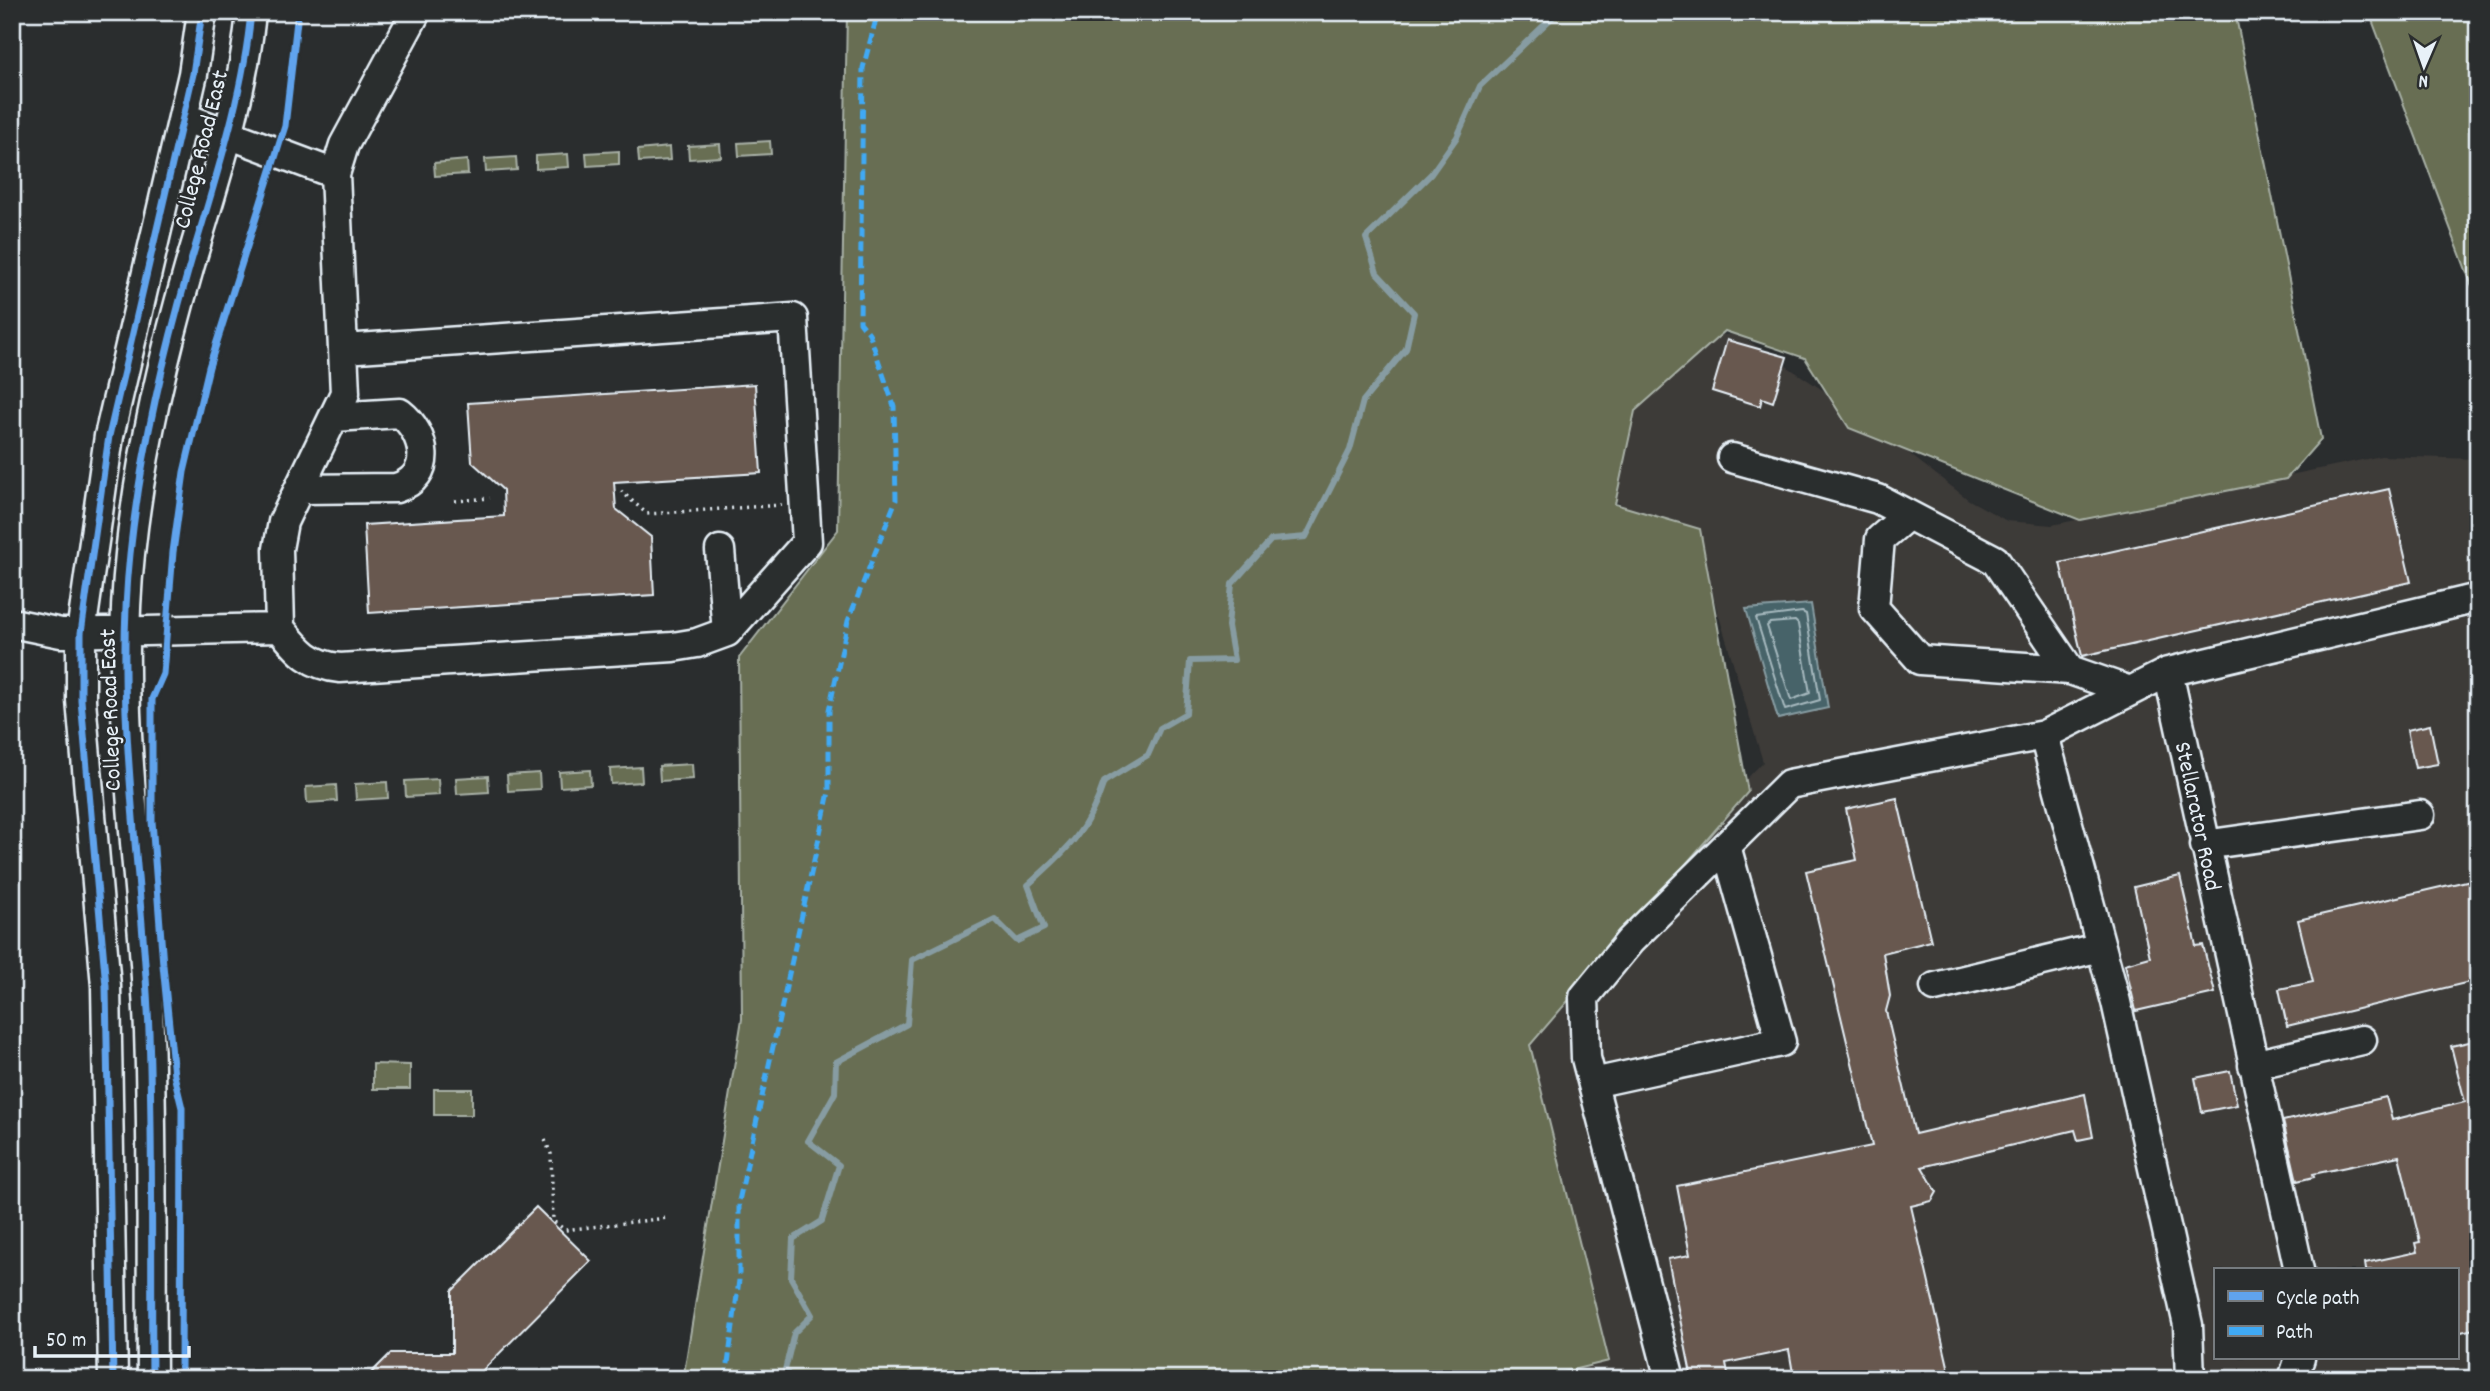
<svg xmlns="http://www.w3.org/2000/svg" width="2490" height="1391" viewBox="0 0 2490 1391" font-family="Dekko,sans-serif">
<rect width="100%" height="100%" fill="#2a2d2e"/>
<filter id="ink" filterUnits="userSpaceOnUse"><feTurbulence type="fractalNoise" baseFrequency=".0143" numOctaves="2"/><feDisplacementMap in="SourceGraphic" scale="14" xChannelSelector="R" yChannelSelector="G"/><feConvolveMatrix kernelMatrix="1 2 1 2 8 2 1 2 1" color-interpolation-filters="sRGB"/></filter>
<g filter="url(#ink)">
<path fill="#3d3a38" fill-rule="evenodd" d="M1738,334l112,74 119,92 38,21 45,4 329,-69 97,3v920h-1016l72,-384 229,-233 -60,-199 -47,-25 -39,-37 -17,-39 -2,-53 104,-73zM2215,1270h242v88h-242z"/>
<path fill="#676e53" stroke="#a8b0a6" stroke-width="2" d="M847,12h1388l86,427 -35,40 -206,41 -231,-92 -44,-70 -80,-27 -90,80 -20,93 85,25 48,263 -218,253 79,316 -74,18h-852l59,-360 -3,-361 99,-128z
M2369,12h109v290z
M770,141l1,13 -32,2 -1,-13z
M720,144l1,13 -32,2 -1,-13z
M669,147l1,13 -31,2 -1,-12z
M619,151v13l-32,2 -1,-13z
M568,154l1,13 -33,2v-13z
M516,157l1,13 -31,2 -1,-13z
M467,160l1,14 -33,2 -1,-13z
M692,764l1,15 -33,2 -1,-15z
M641,767l1,15 -31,2 -1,-15z
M590,770l1,15 -31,2 -1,-15z
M539,773l1,16 -32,2 -1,-16z
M488,776l1,16 -32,2 -1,-16z
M438,779l1,16 -33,2 -1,-16z
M387,782l1,16 -32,2 -1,-16z
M336,785l1,16 -30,2 -1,-16z
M373,1064l37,1v24h-37z
M434,1089h38v26h-38z"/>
<path fill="#466469" stroke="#879ca2" stroke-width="2" d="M1811,604l17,104 -50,11 -32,-110z"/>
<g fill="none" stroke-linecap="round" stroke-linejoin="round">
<path stroke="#a7b9bf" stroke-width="2" d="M1802,612l4,2 14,86 -35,10 -29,-92z
M1795,621l3,3 12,69 -19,7 -24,-74 3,-3z"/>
<path stroke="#879ca2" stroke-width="6" d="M792,1379l-7,-9 9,-37 18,-18 -21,-37 2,-39 29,-18 17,-56 -31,-24 27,-48 1,-31 71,-38 5,-64 83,-41 22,22 27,-13 -16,-43c38,-34 60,-53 76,-103l44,-27 12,-27 26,-15 4,-52 44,-1 -6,-34 4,-42 39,-44 35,-3 44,-87 13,-49 43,-52 8,-36 -37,-40 -11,-35 65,-64 26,-37 23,-51 78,-74"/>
</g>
<path fill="#685850" stroke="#e8f1f8" stroke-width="2" d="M1727,340l60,17 -14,45 -11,-4 -2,8 -48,-15z
M755,384l6,89 -147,9 2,27 35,28 3,58 -285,18 -5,-88 140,-9 -1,-26 -31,-28 -4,-59z
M2389,489l22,93 -329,74 -22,-93z
M2430,725l8,39 -23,4 -8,-38z
M1897,798l34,143 -48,12 7,43 -4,15 29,123 170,-40 8,43 -15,3 -3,-10 -153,37 15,25 -5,9 -21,5 40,173h-157l-5,-29 -63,13 3,16h-37l-24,-120 22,-4 -13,-69 195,-40 -66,-275 51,-11 -11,-51z
M2180,876l16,70 7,-1 12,48 -79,18 -11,-47 25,-7 -16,-70z
M2471,880l7,28v72l-191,46 -8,-37 34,-7 -15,-62z
M2478,1040v288l-21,5v-63h-91l-1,-7 52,-11 -2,-9 5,-1 -21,-86 -86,18 1,3 -17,4 -14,-60 103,-24 6,23 73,-18 -14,-56z
M2230,1071l7,34 -35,7 -7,-34z
M536,1207l55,54 -108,109v9h-118l26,-26h61v-62z"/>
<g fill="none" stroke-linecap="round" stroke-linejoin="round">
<g stroke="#e8f1f8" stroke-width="33">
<path id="minor" d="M335,174l9,-29 72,-133
M1732,458l146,41 117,61 75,110 60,21
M300,489l96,-1c39,-11 30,-55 4,-75l-66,4
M1908,515l-28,24 -6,69 46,52 150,10
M720,550l7,82
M12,623l49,10 219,-5 -2,-79 5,-27 62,-129 -10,-219 -152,-57
M280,628c18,22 29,37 60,40l333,-21 24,-4 30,-11 80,-90 -14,-224 -449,31
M2168,672l131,598
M2044,735l72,267 72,323 2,54
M2204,845l216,-30
M1935,987l166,-40
M2253,1065l109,-25
M1593,1083l188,-41 -55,-196
M113,1379l-7,-393 -25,-286v-67l28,-197 84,-362 9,-62
M152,1379c-1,-116 1,-232 -3,-347 -6,-160 -36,-318 -19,-478 10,-96 32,-193 59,-286 24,-83 54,-169 62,-256
M1670,1379l-84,-321 -2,-61 46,-56 159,-157 255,-49 124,-63 310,-74
M2293,1379l7,-21"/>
</g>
<path stroke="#e8f1f8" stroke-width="3.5" stroke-dasharray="2 5" stroke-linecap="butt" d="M621,491l26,23 135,-9
M455,501l35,-3
M545,1140l6,14 2,67 12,9 102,-12"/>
<use href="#minor" stroke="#2a2d2e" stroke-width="28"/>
<path stroke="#3fa9f5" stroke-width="5" stroke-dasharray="10 5" stroke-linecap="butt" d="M726,1379l13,-99v-79l90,-409v-82l19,-89 48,-121 -2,-94 -25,-73 -9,-11 3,-254 15,-56"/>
<g stroke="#2a2d2e" stroke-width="11">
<path id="cycleway" d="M113,1379l-7,-393 -25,-286v-67l28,-197 84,-362 9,-62
M152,1379c-1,-116 1,-232 -3,-347 -6,-160 -36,-318 -19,-478 10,-96 32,-193 59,-286 24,-83 54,-169 62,-256
M181,1379l1,-271 -8,-33 -11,-110 -11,-144v-122l11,-25 10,-122 11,-80 25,-105 76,-241 13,-114"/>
</g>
<use href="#cycleway" stroke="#60a3ed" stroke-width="7"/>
</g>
</g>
<g text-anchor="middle" stroke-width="5" stroke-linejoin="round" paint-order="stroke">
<g font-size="24" fill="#e8f1f8" stroke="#2a2d2e">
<text transform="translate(200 149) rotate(-76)" y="8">College Road East</text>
<text transform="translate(109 710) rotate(-92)" y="8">College Road East</text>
<text transform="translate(2199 816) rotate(78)" y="8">Stellarator Road</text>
</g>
</g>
<rect width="2490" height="1391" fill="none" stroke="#2a2d2e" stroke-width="42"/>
<rect x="21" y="21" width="2448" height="1349" fill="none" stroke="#e8f1f8" stroke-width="2.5" filter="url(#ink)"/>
<rect x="2214" y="1268" width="245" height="91" fill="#2a2d2e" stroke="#767b7f" stroke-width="2"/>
<rect x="2228" y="1291" width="35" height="10" fill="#60a3ed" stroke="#767b7f" stroke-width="2"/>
<text x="2276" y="1304" font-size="21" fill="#e8f1f8">Cycle path</text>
<rect x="2228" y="1326" width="35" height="10" fill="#3fa9f5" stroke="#767b7f" stroke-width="2"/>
<text x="2276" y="1338" font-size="21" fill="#e8f1f8">Path</text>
<g transform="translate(2424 66) rotate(182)" stroke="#2a2d2e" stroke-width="5" paint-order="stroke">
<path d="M0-5L12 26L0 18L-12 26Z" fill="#e8f1f8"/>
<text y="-10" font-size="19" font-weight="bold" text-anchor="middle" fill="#e8f1f8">N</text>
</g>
<path d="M35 1346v10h154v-10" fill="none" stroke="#e8f1f8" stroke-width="3.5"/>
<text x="46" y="1346" font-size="21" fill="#e8f1f8" stroke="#2a2d2e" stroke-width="5" paint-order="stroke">50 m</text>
</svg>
